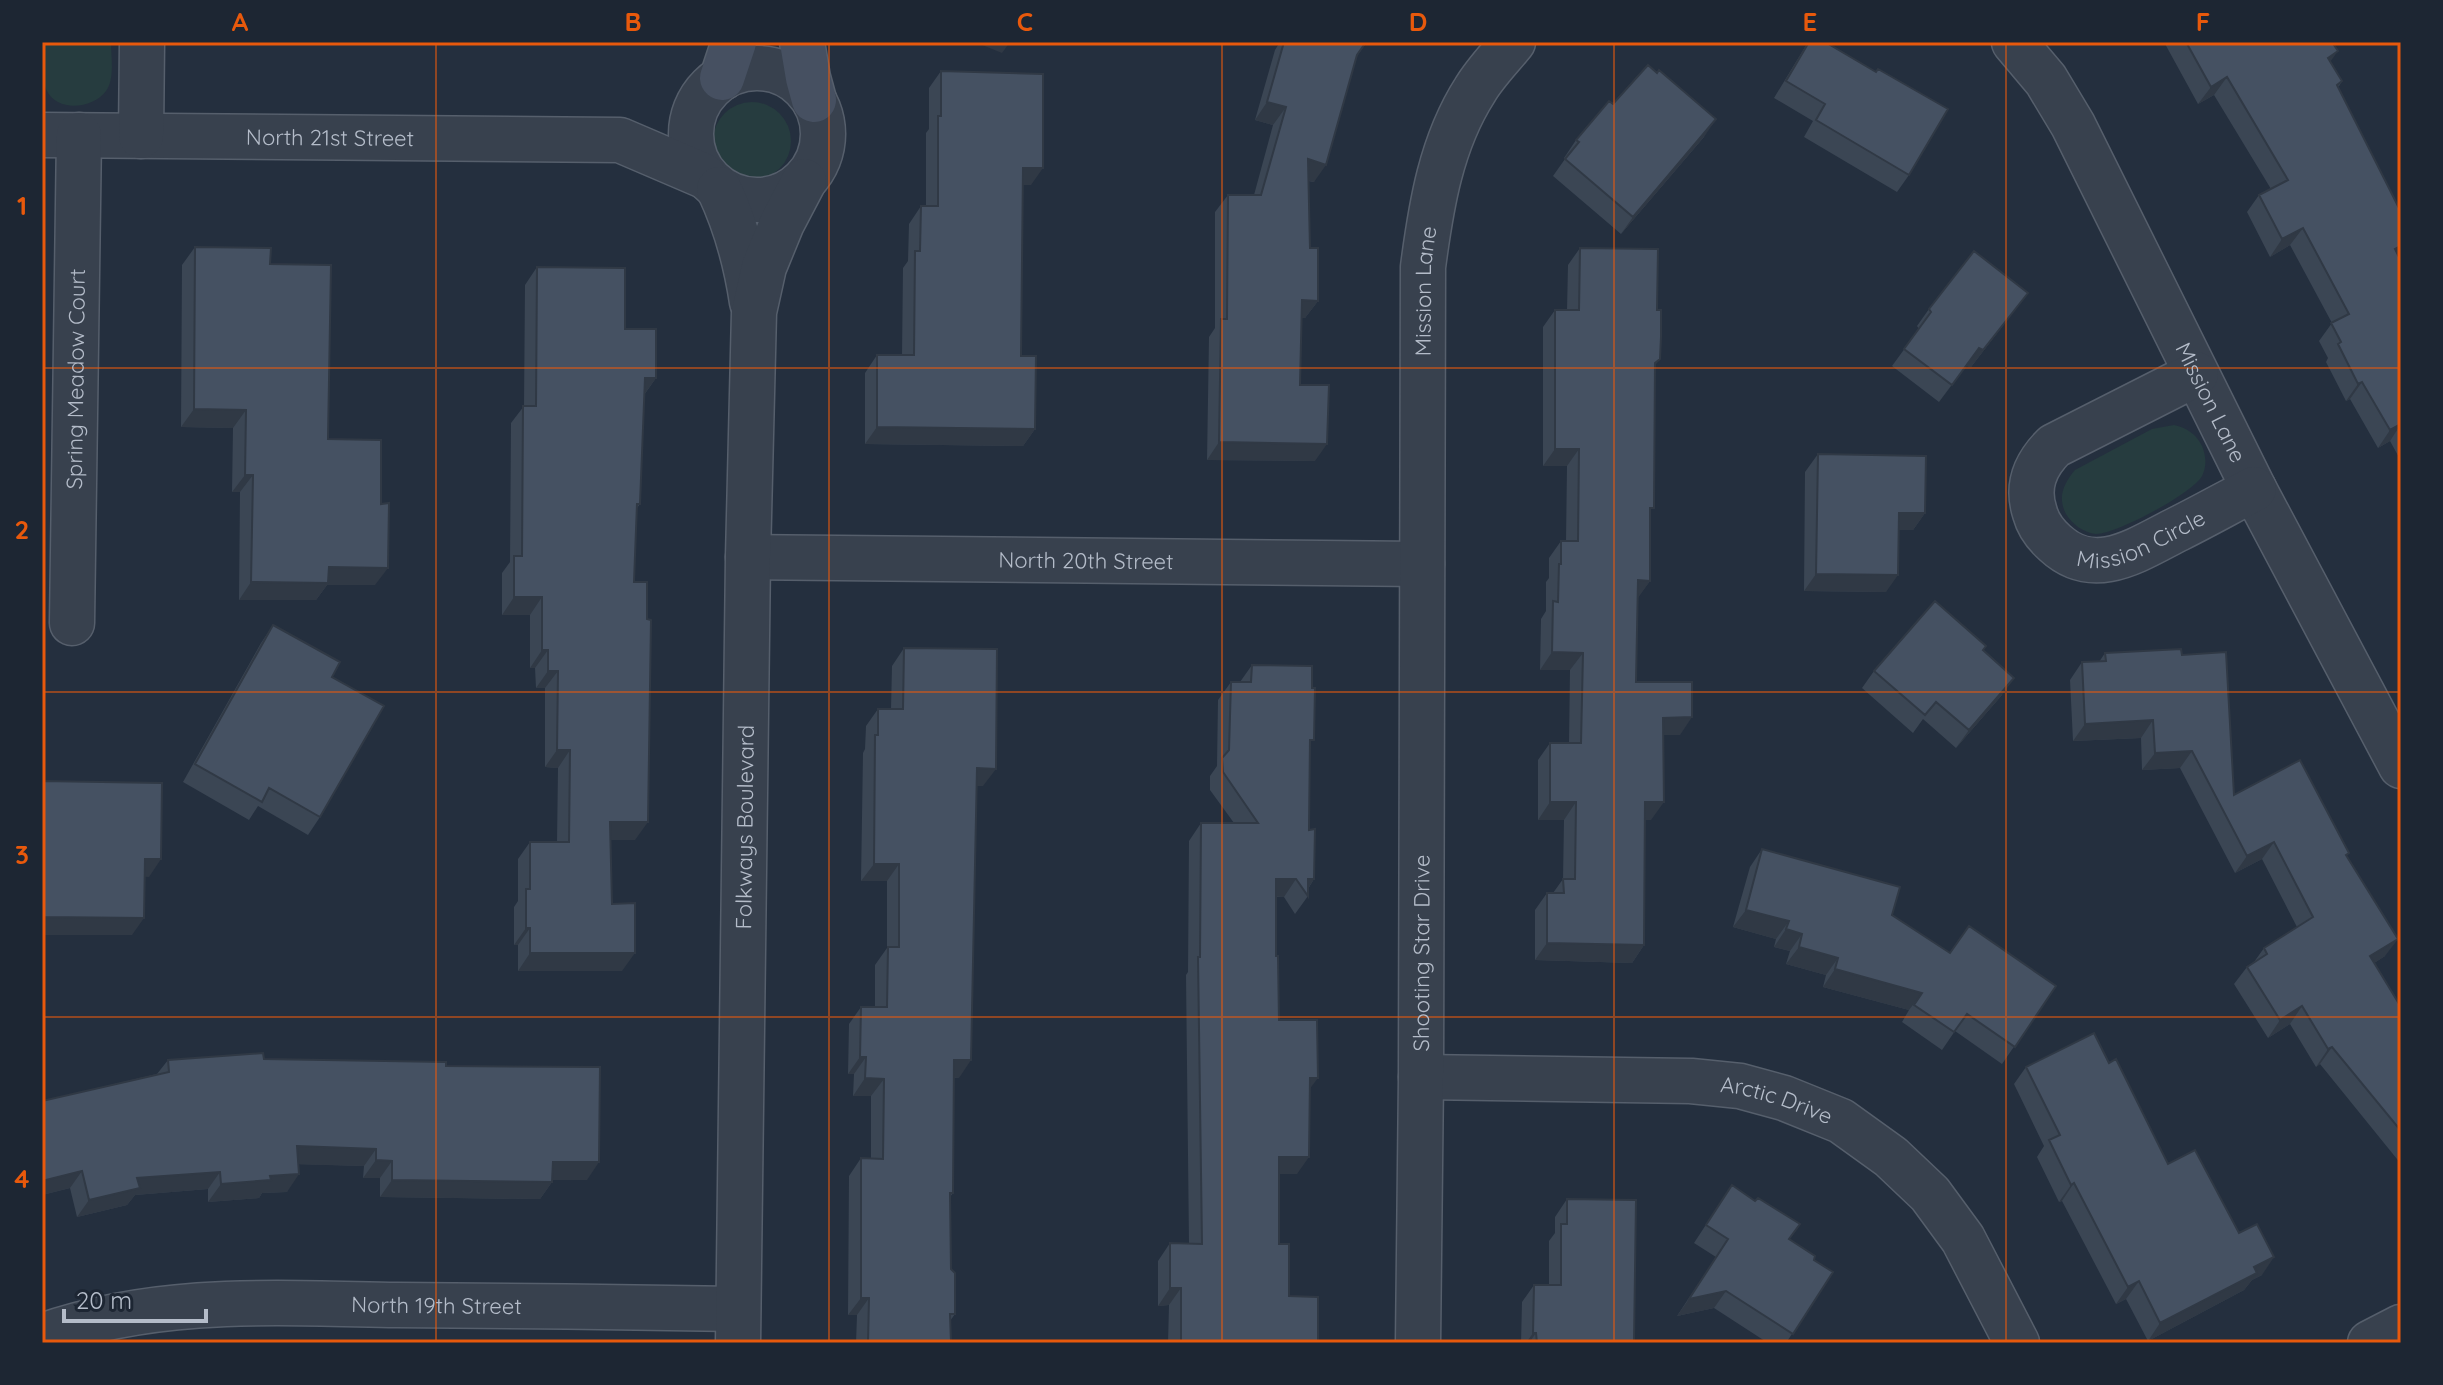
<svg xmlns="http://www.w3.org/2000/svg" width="2443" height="1385" viewBox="0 0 2443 1385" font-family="Quicksand,sans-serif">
<rect width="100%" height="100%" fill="#242f3e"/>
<path fill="#263c3f" d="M42,42h69c0,15 4,37 -5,49 -13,18 -49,21 -59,0 -8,-14 -5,-33 -5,-49z
M713 141a39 39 0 1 1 78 0a39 39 0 1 1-78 0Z
M2174,425c13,3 22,9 28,21 4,9 5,21 0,30 -10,18 -86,58 -106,58 -12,-1 -24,-10 -30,-20 -9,-17 -2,-31 9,-44l77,-41z"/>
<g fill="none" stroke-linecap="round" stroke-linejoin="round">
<g stroke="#565f6c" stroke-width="47">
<g id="street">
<path id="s1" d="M2014,42l32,38 27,45 181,364 147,277"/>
<circle cx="757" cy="134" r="66"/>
<path id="s2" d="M42,135l578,5 84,36"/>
<path d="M141,136l1,-94"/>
<path d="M719,189c17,36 27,73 33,113"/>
<path id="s3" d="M2196,374l-142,72c-19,19 -28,40 -19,67 3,11 11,22 20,30 40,37 83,6 123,-14 26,-13 51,-27 76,-40"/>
<path id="s4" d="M748,557l674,7"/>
<path id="s5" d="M72,623l7,-488"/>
<path id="s6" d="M1421,1077l270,4 49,5 44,12 57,23 50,36 39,37 33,45 54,104"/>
<path id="s7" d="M42,1336c117,-41 233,-33 355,-31 114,1 227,2 341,4"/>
<path id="s8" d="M738,1343l10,-786 6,-245 10,-45 18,-44 22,-42"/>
<path id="s9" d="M1418,1343l3,-266 2,-810c8,-61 18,-124 52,-177 10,-17 25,-32 38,-48"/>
<path d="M2370,1343l31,-16"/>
</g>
</g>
<g stroke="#565f6c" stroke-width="47">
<path id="secondary" d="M802,42l6,36 6,22
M722,78l12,-36"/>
</g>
<use href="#street" stroke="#38414e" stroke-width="44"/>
<use href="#secondary" stroke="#465061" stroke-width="44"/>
</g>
<path fill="#3b4654" d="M1280,42h87l-10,14 -43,126 -6,-1 2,67 8,53 -13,17h-4l-1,67 15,76 -108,-1 2,-123 6,-9v-116l13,-17h26l19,-70 -18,-5 20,-70z
M1808,42h17l84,133 -12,17 -93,-55 9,-16 -39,-23z
M2164,42h168l-2,20 12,19 -4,7 63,173v200l-11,-20 -12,7 -28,-49 -4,2 -20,-39 2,-4 -9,-17 13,-18 -42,-78 -20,12 -23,-45 12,-17 12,-6 -57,-94 -16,9z
M941,71l90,114h-8l-2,171 14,73 -12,17 -158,-2v-71l12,-18h25l1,-87 5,-7 1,-37 12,-18h5v-73l3,-4v-41z
M1613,104l91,33 -83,97 -68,-58 12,-17 -1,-1 12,-18z
M195,247l75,17 105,321h-48l-11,15h-77l1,-108h-8l1,-64 -52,-1 1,-162z
M1580,248l77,62 3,49 -5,6 -5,148v68l-13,17 -1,84 44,53h-17l-12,85h-6l-1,125 -12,18 -97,-3v-50l12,-17h6l10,-14 1,-59h-26v-60l12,-17h19l1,-73h-30l1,-51 5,-8v-29l3,-4v-20l12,-17h5l1,-75h-24v-139l12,-17h12l1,-45z
M537,267l88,62 31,49 -12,17 -4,109 -3,4 -3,74 1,258h-25l2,64 10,67h-104v-26h-4v-38l4,-6v-42l12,-17h27l1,-74 -13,-1v-79h-9l-1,-20h-5v-53h-28v-42l8,-11 1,-139 13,-17 1,-121z
M1929,309l86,1 -44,57 -5,-1 -27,36 -47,-36 27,-37 -2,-3z
M1818,454l107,59 -12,17h-14l-13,62 -82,-1 1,-119z
M273,625l47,192 -12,18 -50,-29 -9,14 -66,-38 78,-139z
M904,648l79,138h-6l-18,292h-5l-1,115 -3,4 1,72 4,45 -5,7 1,22h-95l1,-28h-9l1,-139 12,-18 10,1v-63h-18l1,-22h-6l1,-50 12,-17h14v-42l12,-17v-67h-26l2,-128 2,-4 1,-23 12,-17h13l1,-43z
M1983,650l19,45 -46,53 -33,-29 -10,14 -51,-45 12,-17z
M2105,653l77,2 52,140 112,61 39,100 -11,7 27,44v157l-81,-100 -4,3 -26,-43 -22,14 -34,-54 13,-17 7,-5 10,-14 33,-21 -35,-68 -27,14 -55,-105 -38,2 -1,-32 -68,3 -3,-61 12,-18h17z
M1252,665l58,81 -1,84 5,49 -6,10v7l-13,18 -11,-17h-8v59l3,64 31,69 -13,85h-18v70l10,52 29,47h-150l1,-38 -11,1v-45l12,-18 19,1 -3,-269 2,-3 1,-131 12,-18h33l-24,-33v-14l7,-10 1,-66 13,-18h9z
M1762,849l130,66 58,38 106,33 -54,78 -47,-33 -13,19 -40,-28 7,-12 -86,-23 3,-12 -40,-11 4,-13 -16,-4 2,-8 -43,-12 17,-60z
M264,1059l182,7 141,114h-35v2l-12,17 -160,-2v-19h-17l1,-12 -66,-2 -11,28 -25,1 -3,5 -51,4v-13l-73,6 -8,10 -50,12 -7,-29 -28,7v-94l115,-27 11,-14z
M2109,1063l59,101 71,69 23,42 -10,5 -8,10 -96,51 -22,-42 -10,5 -54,-103 -3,1 -22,-45 7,-11 -30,-62 12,-17z
M1732,1185l57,54 25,21 19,12 -47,71h-18l-54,-35 -37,8 39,-59 -22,-14z
M1567,1199l67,144h-113l1,-41 12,-17h15v-44l6,-8v-16z"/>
<path fill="#303945" d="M975,42h35l-8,11z
M2338,51l-13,18 3,-11z
M2227,77l-13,18 -16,9 13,-17z
M1267,102l19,5 -13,18 -18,-5z
M1716,119l-12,18 -83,97 12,-17z
M1308,159l18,6 -12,17 -18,-5z
M1023,168h20l-12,17h-21z
M2303,228l-13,17 -20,12 12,-18z
M2401,246v11l-18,9 12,-17z
M2028,293l-57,74 -5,-1 -27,36 40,-54z
M1302,300l16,1 -13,17h-16z
M645,378h11l-13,18z
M2362,382l-12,17 -4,2 12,-17z
M194,409l52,1 -13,18 -52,-1z
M2401,424l-11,17 -12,7 12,-18z
M877,427l158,2 -12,17 -158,-2z
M1219,442l108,2 -12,17 -108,-1z
M1555,449h24l-12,17h-24z
M245,475h8l-13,17h-8z
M1899,513h26l-12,17h-26z
M329,567l59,1 -13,17h-48l-11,15h-77l12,-18z
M1816,574l82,1 -12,17 -82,-1z
M1638,580l12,1 -12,17h-13z
M514,597h28l-12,18h-28z
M542,650h6l-13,18h-5z
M1552,652l31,1 -13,17h-30z
M548,671h10l-13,17h-9z
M2014,678l-12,17 -46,53 13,-18z
M1692,717l-12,18h-29l12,-17z
M2153,720l-12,18 -68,3 12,-17z
M557,750h13l-12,18 -13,-1z
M2192,751l-12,17 -38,2 13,-17z
M977,768l19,1 -13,17h-18z
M1550,802h26l-12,18h-26z
M1645,802h19l-13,18h-18z
M610,822h38l-13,18h-37z
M2274,842l-12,17 -27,14 12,-17z
M145,859h16l-12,18 -16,-1z
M874,864h25l-12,17h-26z
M1276,879h20l-12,18 -20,-1z
M1308,879h6l-9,14z
M1746,910l43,11 -13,18 -43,-12z
M42,917l102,1 -12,17h-90z
M526,928h4l-12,17h-4z
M1786,929l16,5 -12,17 -16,-4z
M2398,939l-13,17 -27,18 12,-18z
M1547,943l97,2 -12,18 -97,-3z
M1799,947l39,11 -12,17 -40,-11z
M530,953h105l-13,18h-104z
M1835,969l87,24 -13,17 -86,-23z
M2302,1006l-12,18 -22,14 12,-18z
M2332,1047l-12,17 -4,3 12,-18z
M860,1057h6l-12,17h-6z
M954,1060h17l-12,18 -17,-1z
M865,1078l19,1 -13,17h-18z
M1310,1078h8l-13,17z
M297,1146l79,3 -12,17 -79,-2z
M1279,1157h30l-12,17h-31z
M376,1160l16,1 -12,17h-17z
M553,1162h46l-12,18h-47z
M82,1171l-12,17 -28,7v-14z
M220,1172l-12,17 -73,6 -8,10 -50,12 12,-17 48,-22z
M299,1174l-12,18 -25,1 -3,5 -51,4 13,-18 49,-8z
M392,1180l160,2 -12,17 -160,-2z
M2074,1183l-12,18 -3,1 12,-17z
M2274,1257l-12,18 -10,5 -8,10 -96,51 12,-18 94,-56z
M2139,1281l-13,18 -10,5 12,-17z
M1170,1288h11l-12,17 -11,1z
M1726,1291l-12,17 -37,8 12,-17z
M861,1298h8l-12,17h-9z
M1533,1333h3l-7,10h-3z"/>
<path fill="#455162" stroke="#303945" stroke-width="2" d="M1284,42h82l-9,13 -31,110 -18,-6 2,89h8v53l-16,-1 -2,85h29l-2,59 -108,-2 2,-123h6l1,-124h33l25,-88 -19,-5z
M1809,42h16l51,30 2,-3 70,40 -39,66 -93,-55 9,-16 -39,-23z
M2186,42h146l6,9 -10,7 14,23 -5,4 64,127v34l-6,3 6,12v163l-11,6 -28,-48 -4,2 -20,-40 3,-2 -10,-19 18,-9 -46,-86 -21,11 -23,-44 29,-15 -61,-103 -16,10z
M1648,65l9,8 2,-3 57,49 -83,98 -68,-58 14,-17 -3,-2 33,-39 4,3z
M941,71l102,3v94h-20l-2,188h15l-1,73 -158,-2v-72h37l1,-104h5l1,-45h17v-90h3z
M195,247l76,1 -1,16 61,1 -3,174 53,1v64l8,-1 -1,65 -59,-1 -1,16 -77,-1 2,-107h-8l1,-65 -52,-1z
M1580,248l78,1 -1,61h4v27l-1,22 -5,4 -1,145h-4v73l-12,-1 -2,102h56v35l-29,1 1,84h-19l-1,143 -97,-2v-50h17l-1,-14h12l1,-77h-26v-59h31l2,-90 -31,-1 1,-51 5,1 1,-38h2v-23h17l1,-92h-24v-139h24z
M1974,251l54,42 -45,57 -4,-2 -27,37 -48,-36 27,-37 -2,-3z
M537,267l88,1v61h31v49h-11l-5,126h-3l-3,78h13v37l4,1 -3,202h-38l2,82 23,-1v50h-105v-25h-4v-39h4v-47h39l1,-92h-13l1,-79h-10v-21h-6v-53h-28v-41h8l1,-150h13z
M1818,454l108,2 -1,57h-26l-1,62 -82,-1z
M1935,601l51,45 -3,4 31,28 -45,52 -33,-28 -11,13 -51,-44z
M273,625l67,37 -8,15 52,29 -64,111 -51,-29 -7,14 -67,-38z
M904,648l93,1 -1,120 -19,-1 -6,292h-17l-1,133h-3l1,76 4,4v41h-5l1,29h-83l1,-45h-8v-140l22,1 1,-80 -19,-1 1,-21h-6l1,-50h26l1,-60h11v-83h-25l1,-129h3v-26h25z
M2181,649l1,6 44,-3 8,143 66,-35 49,93 -3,2 52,84 -28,17 31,51v124l-69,-84 -4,2 -26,-43 -22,14 -33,-53 20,-13 -3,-6 49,-31 -39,-75 -27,14 -55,-105 -37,2 -2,-33 -68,4 -3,-62 24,-1 -1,-8z
M1252,665l60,1v22h3l-1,52h-4l-1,90 6,-1 -1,50h-6v17l-12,-17h-20v77h2l1,64h38l1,58h-8l-1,79h-30v87h10v52l29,1v46h-137v-55h-11v-45l32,1 -4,-287h2l1,-134h57l-35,-51 -1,-14 7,-8 2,-68h20z
M42,781l120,2 -1,76h-16l-1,59 -102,-1z
M1762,849l138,38 -8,28 58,38 19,-27 87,60 -41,61 -48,-33 -13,18 -40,-27 8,-12 -87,-24 3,-11 -39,-11 3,-13 -16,-5 3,-8 -43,-11z
M2094,1033l15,30 7,-4 52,105 27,-14 44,83 18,-9 17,33 -20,10 3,6 -97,50 -21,-42 -11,6 -54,-104 -3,2 -22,-45 11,-5 -34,-68z
M263,1053l1,6 182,3v4l154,1 -1,95h-46l-1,20 -160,-2v-19l-16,-1v-11l-79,-3 2,28 -29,2 1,4 -50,4 -1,-12 -83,6 3,10 -51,12 -7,-29 -40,10v-80l127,-29 -1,-12z
M1732,1185l23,16 3,-3 42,26 -11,15 26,17 -1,4 19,12 -40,62 -67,-43 -37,8 39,-60 -22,-14z
M1567,1199l69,1 -2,143h-97l-1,-10h-3l1,-48h27v-61h6z"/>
<path fill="none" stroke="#e8590c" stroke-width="2" stroke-opacity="0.55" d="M436,42v1301M829,42v1301M1222,42v1301M1614,42v1301M2006,42v1301M42,368h2359M42,692h2359M42,1017h2359"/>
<g text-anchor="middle" stroke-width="6" stroke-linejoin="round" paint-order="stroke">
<g font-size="22" fill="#b4bcc9" stroke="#1d2633">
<text dy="8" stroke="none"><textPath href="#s2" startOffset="288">North 21st Street</textPath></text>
<text dy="8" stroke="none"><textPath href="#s9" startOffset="1052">Mission Lane</textPath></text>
<text dy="8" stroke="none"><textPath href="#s5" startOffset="244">Spring Meadow Court</textPath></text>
<text dy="8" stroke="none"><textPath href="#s1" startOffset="412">Mission Lane</textPath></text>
<text dy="8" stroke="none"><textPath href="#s3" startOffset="364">Mission Circle</textPath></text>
<text dy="8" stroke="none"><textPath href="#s4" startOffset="338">North 20th Street</textPath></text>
<text dy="8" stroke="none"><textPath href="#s8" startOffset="516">Folkways Boulevard</textPath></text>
<text dy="8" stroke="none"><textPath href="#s9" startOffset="390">Shooting Star Drive</textPath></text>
<text dy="8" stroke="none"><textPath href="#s6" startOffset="358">Arctic Drive</textPath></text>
<text dy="8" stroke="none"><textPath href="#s7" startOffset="398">North 19th Street</textPath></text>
</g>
</g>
<rect width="2443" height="1385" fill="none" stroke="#1d2633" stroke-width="88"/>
<path d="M64 1309v12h142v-12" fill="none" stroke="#b4bcc9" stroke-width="4"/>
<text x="76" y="1309" font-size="24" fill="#b4bcc9" stroke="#1d2633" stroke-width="6" paint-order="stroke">20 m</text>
<rect x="44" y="44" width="2355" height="1297" fill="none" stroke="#e8590c" stroke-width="3"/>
<g font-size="26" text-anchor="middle" font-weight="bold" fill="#e8590c">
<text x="240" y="31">A</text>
<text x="633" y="31">B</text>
<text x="1025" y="31">C</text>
<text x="1418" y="31">D</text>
<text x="1810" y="31">E</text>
<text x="2203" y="31">F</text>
<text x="22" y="215">1</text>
<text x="22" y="539">2</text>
<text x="22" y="864">3</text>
<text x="22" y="1188">4</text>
</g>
</svg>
